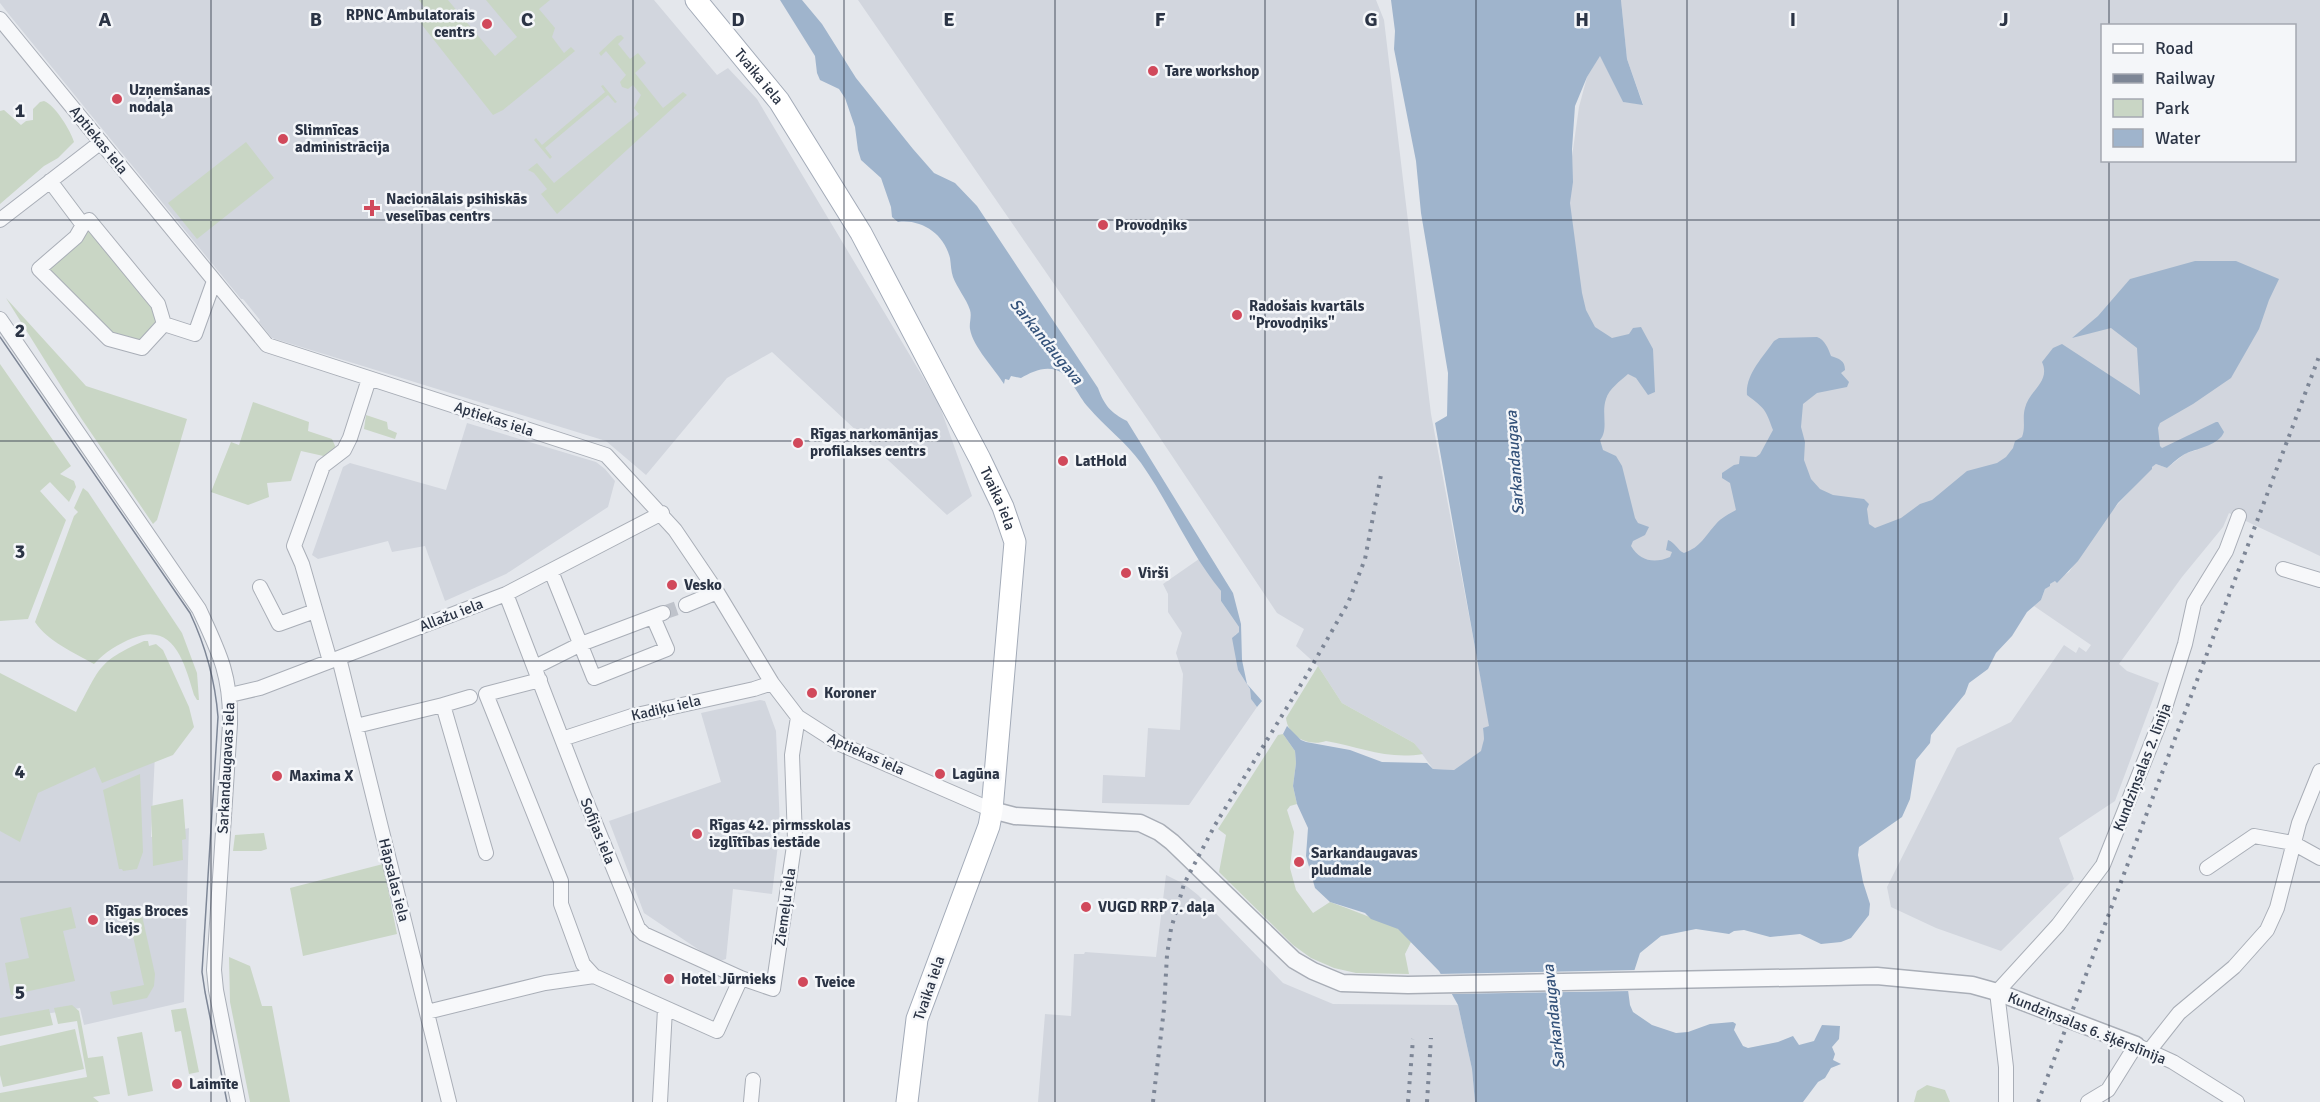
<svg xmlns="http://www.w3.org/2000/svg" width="2320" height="1102" viewBox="0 0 2320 1102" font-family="Signika,sans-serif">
<rect width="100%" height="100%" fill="#e4e7ec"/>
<path fill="#d2d6de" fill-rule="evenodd" d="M0,0h654l63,75 11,-7 29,31 182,305 33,92 -25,19 -175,-163 -45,26 -81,97 -40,-34 -334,-103 -13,-16 1,-2 -17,-21h-2l-230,-282 -11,-14z
M858,0h518l8,20 47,394 59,313 -7,2 1,10 -2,12 -28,19 -21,-1 -19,-26 -72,-40 -24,-37 -22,-20 8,-17 -27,-16 -127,-190z
M1621,0h699v556l-91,-43 -6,14 -41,50 -63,87 8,7 32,12 -44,118 -56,37 15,41 -73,72 -65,-23 -45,-21 -4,-20 70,-139 54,-26 53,-77 12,8 3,-6 7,5 5,-7 -57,-39 7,-6 4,-11 5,-5 19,-12 37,-55 46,-50 4,-3 11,4 19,-15 11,-3 -184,18 -141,72 -153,7 -78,26 -27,-32 -57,-278 22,-156 8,-30 13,-22 23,47 20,2 -16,-45zM2102,26h192v134h-192z
M467,423l129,39 9,7 10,12 -7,26 -102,67 -61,27 -20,-55 -33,6 -4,-11 -70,18 -6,-4 31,-88 7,-4 96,27z
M1199,559l22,32v10l18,26v5l-4,3 3,35 12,19 1,10 6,8 -68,98 -87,-2 1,-28 42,2 3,-49 32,2 3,-56 -7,-21 6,-20 -14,-21v-18l-5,-10z
M760,700l5,1 11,30 4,97 -8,66 -39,-5 -7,70 -9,3 -73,-49 -35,-92 112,-39 -20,-69z
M155,754l-4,83 38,-9 -5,174 -100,23 -4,-17 -80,14v-239z
M1166,875l18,9 14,11 85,88 50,21 125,1 14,64 3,33h-437l7,-88 26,2 3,-62h10l1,-2 71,5z"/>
<path fill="#c9d6c5" d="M419,0h29l47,56 22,-19 -31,-37h64l-11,9 16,19 -3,9 12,16 7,-6 4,4 -72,59 -10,5 -78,-99 1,-3 8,-6z
M621,35l3,3 -6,6 12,15 8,-6 8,10 -11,10 28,35 20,-16 4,3 -130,119 -16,-20 6,-5 -13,-16 -6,-3 9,-7 17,20 85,-69 -5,-6 7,-13 -8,-10 -5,4 -6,-2 -2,-5 6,-7 -20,-24 -5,5 -2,-3 18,-17z
M603,85l14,17 -2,1 -7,-8 -63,53 7,9 -2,2 -16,-19 2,-2 6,7 63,-53 -4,-6z
M44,101c11,4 27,30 30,41l-16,16 -14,8 -44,38v-93l4,-1 17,15 5,-4 7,-1v-11l7,-7z
M246,142l28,36 -77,61 -29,-36z
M89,229l64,76 5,18 -17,20 -30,-6 -67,-67z
M6,298l80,88 101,33 -30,101 -4,4 -72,-106z
M0,364l71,102 -11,8 14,7 2,6 -7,15 -19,-20 -10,9 26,29 -38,99 -28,2z
M253,402l56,20 -1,9 24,8 4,9 -8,9 -27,-6 -10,30 -24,2 2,14 -21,8 -37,-13 20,-50 8,3z
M366,415l21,7 1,7 9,4 -2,6 -31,-10z
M83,488l5,4 94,141 15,40 2,27h-2l-3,-5c-9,-31 -20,-74 -61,-57 -15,6 -28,14 -39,26 -19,-11 -47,-23 -59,-42l39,-106 4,-4 -4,-4z
M144,641h4l1,5 7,-2 7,6 26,57 5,20 -21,28 -71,28 -7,-16 -57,26 -18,49 -20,-11v-158l76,39c24,-43 20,-50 68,-71z
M1318,666l24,37 72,40 9,11c-36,6 -63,-7 -97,-13 -17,6 -38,-4 -40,-23z
M1283,734l12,17 1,12 -3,23 4,18 -7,2 -3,4 7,22 -4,36 6,22 17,23 17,-11c23,8 45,17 67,26 5,3 10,10 14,14l-6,12 4,20 -53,-1 -22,-5 -23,-10 -18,-13 -74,-73 7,-37 -8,-6 60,-94z
M140,774l3,78 -6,17 -14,2 -1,-2h-3l-16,-79z
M183,799l3,40 -4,1 1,20 -30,6 -2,-60z
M264,833l3,16 -6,2h-28l2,-16z
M383,864l14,70 -94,22 -13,-68z
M71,907l5,21 -13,3 12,50 -64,14 -6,-32 24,-5 -9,-40z
M141,911l14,63 -1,12 -7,12 -34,7 -3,-13 34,-7 -16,-71z
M229,957l21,9 12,40h10l18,96h-40l-20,-100z
M72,1005l7,6 9,47 15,-2 7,38 -17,3 6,5h-99v-9l87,-16 -10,-56 -19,3 -4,-16z
M186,1008l13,64 -10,2 -8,-43 -6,1 -4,-22z
M49,1009l4,16 -53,11v-18z
M75,1029l9,40 -81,18 -3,-12v-29z
M142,1032l11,59 -25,5 -11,-59z
M1927,1085l18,5 5,12h-36l3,-11z"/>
<path fill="#9fb4cc" d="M780,0h22l20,24 34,54 57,71 21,24 21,10 22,23 121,182c6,17 13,25 29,33l106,172 8,31 1,36 5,24 15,17 -5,6 -6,-8 -1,-10 -12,-19 -6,-32 7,-6v-5l-18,-26v-10c-32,-39 -51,-87 -80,-128 -15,-21 -36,-36 -53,-56 -10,-11 -18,-33 -32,-37 -12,-4 -25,2 -35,8l-10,-2 -2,4 -4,-1 -1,5c-10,-16 -31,-37 -34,-55 -1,-6 2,-13 0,-19 -4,-12 -13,-22 -17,-33 -2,-6 -2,-12 -3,-19 -6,-24 -28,-39 -52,-36l-6,-5 -1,-10 -10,-29 -20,-18 -3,-10 -3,-23 -10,-29 -6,-9 -19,-9 -3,-7 -2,-17z
M1391,0h230l6,59 16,46 -20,-3 -23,-46 -13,21 -12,29 -3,43 1,33 -3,21 12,90 4,17 9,17 17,11 17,-4 4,-6 8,-1 12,22 2,43 -7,3 -12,-17 -8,-4c-8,7 -19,15 -22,25 -5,14 3,30 -6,41l3,10 13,6 6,10 13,52 3,5 11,4 -4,8 -12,6 -2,5c9,15 23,18 39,11l2,-5 -6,-2 2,-10c8,3 9,10 16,13 17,-6 21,-17 32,-29 5,-6 13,-10 20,-14l-6,-27 -8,-5v-5l12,-8 5,-1 1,-8 16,1 4,-3 13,-24c-8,-22 -8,-21 -26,-35 -2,-20 16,-38 27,-54l5,-3 38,-1c8,3 11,11 14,19 8,3 14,4 14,14l-4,3 8,9 -2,5 -30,6 -14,11 -2,23 4,15 -1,18 7,19 9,10 13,6 31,4 5,5 -2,5 2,15 6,4 26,-10 19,-14 12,-4 35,-29 30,-8 9,-6 7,-9 2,-7 7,-4c4,-10 0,-19 3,-29 4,-18 26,-26 17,-46l11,-14 9,-4 78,51 -3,-47 -26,-20 -39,10 26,-22 32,-37 65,-18h41l43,18 -10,21 -10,29 -28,49 -38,26 -33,19 -2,5 2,18 2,2 54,-26h2l6,10c-5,13 -25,16 -37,21 -7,3 -14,10 -20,15l-11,-4 -4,3v2l-34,34 -40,58 -21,22 -2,-2 -5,3v2l-5,3 -4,11 -14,12 -15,24 -16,17 -8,16 -19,14 -4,11 -34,41 -1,8 -14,17 -6,39 -8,18 -43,30 -1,8 5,27 7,22 -1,11 -18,23 -10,4 -20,2 -21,-10 -30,3 -26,-7 -10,1 -5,3 -33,-5 -35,7 -21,17 -12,37 2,15 3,7 19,13 24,8 12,-1 22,-8 23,-2 3,2 -2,6 9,16 5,2 30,-6 15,-6 6,9 15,-4 8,-16 18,1 -1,13 -7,8 3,7 -2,6 8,4 -10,4 -6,10 -7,4 -15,20h-328l-3,-33 -14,-64 -19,-34 -41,-42 -27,-10 -6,-6 -35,-11 -15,-14 -9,-32 2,-28 -11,-24 -4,-18 3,-23 -1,-12 -12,-17 4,-8 14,14 5,2 44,8 32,12 45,1 6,6 21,1 27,-19 3,-12 -1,-11 6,-2 -54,-303 12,-7 1,-43 -27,-160 -5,-52 -22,-112 1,-18z"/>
<path fill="#e4e7ec" d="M1637,970l-6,21 -183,3 -11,-20z"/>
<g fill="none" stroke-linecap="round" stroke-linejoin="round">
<path stroke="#bfc3cb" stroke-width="14" stroke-dasharray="14 7" stroke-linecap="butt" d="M663,613l23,-8"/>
<g stroke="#a9aeb7" stroke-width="16">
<path id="minor" d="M0,19l267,326 339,110 69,75 42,62 55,91 26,34 42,27 152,66
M50,181l33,44 6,-5 69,84 6,20 31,10 19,-53
M0,220l101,-78
M83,225l-7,12 -37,32 70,70 33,9 22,-24
M0,319l199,290c20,43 32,66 31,115l-16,246 2,20 22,112
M2283,569l37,11
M551,571l43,107 73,-29 -14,-32
M260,587l19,37 36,-13
M506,594l76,197 56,137 6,6 97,44 32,11 22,-150 -3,-84 6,-38
M686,605l31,-13
M339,658l110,444
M330,661l-28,-97 -8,-18 29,-80 21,-16 6,-12 19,-59
M535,667l46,-23 82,-31
M540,680l-54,14 75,187v23l22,60 11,12 123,55 24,-53
M230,695l30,-7 246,-94 156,-81
M443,705l27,-8
M356,726l87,-21 43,148
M562,739l70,-23 122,-27 18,-6
M2207,868l47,-32 39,7 27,15
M427,1012l118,-29 49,-7
M2149,1051l30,-38 55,-46 33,-37 10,-22 22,-85 21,-52
M660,1102l5,-93
M751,1102l2,-22
M2006,1102v-35l-9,-75 61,-67 45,-60 59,-148 23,-73 9,-41 32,-52 13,-35
M2088,1102l20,-12 28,-45 37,17 64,40"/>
</g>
<g stroke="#a9aeb7" stroke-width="19">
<path id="tertiary" d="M992,810l23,6 125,7 19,9 13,10 122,118 19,11 29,12 66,2 469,-9 95,9 25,7 139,53"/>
</g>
<g stroke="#a3abb8" stroke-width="23">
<g id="primary">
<path id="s1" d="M696,0l83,101 82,132 119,226 23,48 12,35 -23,268 -3,16 -72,193 -10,83"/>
</g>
</g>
<use href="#minor" stroke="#f7f8fa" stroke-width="14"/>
<use href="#tertiary" stroke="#f7f8fa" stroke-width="16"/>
<use href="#primary" stroke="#fff" stroke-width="21"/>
<path stroke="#7d8696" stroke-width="1.5" d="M0,337l190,276c16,34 25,66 28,104l-16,255 3,20 22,110"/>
<path stroke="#7d8696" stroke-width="4" stroke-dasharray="3 6" stroke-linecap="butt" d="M1153,1102l11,-93 3,-54 4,-26 13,-45 31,-59 90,-147 43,-75 17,-44 16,-84
M1408,1102l5,-63
M1427,1102l4,-64
M2038,1102l282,-748"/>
</g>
<path fill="none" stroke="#2b3445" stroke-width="1.5" stroke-opacity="0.55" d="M211,0v1102M422,0v1102M633,0v1102M844,0v1102M1055,0v1102M1265,0v1102M1476,0v1102M1687,0v1102M1898,0v1102M2109,0v26M2109,160v942M0,220h2320M0,441h2320M0,661h2320M0,882h2320"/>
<g fill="#d1495b" stroke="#f4f6f9" stroke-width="2">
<circle cx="487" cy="24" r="6"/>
<circle cx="1153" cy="71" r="6"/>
<circle cx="117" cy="99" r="6"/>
<circle cx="283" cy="139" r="6"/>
<path d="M369 199h6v6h6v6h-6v6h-6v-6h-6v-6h6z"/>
<circle cx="1103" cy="225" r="6"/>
<circle cx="1237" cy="315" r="6"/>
<circle cx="798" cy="443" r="6"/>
<circle cx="1063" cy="461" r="6"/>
<circle cx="1126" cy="573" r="6"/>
<circle cx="672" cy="585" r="6"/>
<circle cx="812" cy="693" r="6"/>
<circle cx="940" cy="774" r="6"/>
<circle cx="277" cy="776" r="6"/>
<circle cx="697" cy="834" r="6"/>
<circle cx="1299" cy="862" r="6"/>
<circle cx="1086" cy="907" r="6"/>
<circle cx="93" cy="920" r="6"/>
<circle cx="669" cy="979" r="6"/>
<circle cx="803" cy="982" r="6"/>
<circle cx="177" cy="1084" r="6"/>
</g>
<g text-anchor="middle" stroke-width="5" stroke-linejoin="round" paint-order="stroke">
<g font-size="15" font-weight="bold" fill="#2b3445" stroke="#f4f6f9" text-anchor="start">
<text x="475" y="20" text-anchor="end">RPNC Ambulatorais<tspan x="475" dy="17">centrs</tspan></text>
<text x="1165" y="76">Tare workshop</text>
<text x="129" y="95">Uzņemšanas<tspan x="129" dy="17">nodaļa</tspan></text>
<text x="295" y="135">Slimnīcas<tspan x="295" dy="17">administrācija</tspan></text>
<text x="386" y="204">Nacionālais psihiskās<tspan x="386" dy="17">veselības centrs</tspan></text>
<text x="1115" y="230">Provodņiks</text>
<text x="1249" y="311">Radošais kvartāls<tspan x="1249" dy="17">"Provodņiks"</tspan></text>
<text x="810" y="439">Rīgas narkomānijas<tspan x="810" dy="17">profilakses centrs</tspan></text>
<text x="1075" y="466">LatHold</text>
<text x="1138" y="578">Virši</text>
<text x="684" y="590">Vesko</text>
<text x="824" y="698">Koroner</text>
<text x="952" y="779">Lagūna</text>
<text x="289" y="781">Maxima X</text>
<text x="709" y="830">Rīgas 42. pirmsskolas<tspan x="709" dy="17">izglītības iestāde</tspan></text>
<text x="1311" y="858">Sarkandaugavas<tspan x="1311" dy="17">pludmale</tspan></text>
<text x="1098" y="912">VUGD RRP 7. daļa</text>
<text x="105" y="916">Rīgas Broces<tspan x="105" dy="17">licejs</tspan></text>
<text x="681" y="984">Hotel Jūrnieks</text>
<text x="815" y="987">Tveice</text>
<text x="189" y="1089">Laimīte</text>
</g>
<g font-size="15" fill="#2b3445" stroke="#f4f6f9">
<text dy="5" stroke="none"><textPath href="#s1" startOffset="99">Tvaika iela</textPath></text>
<text transform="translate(99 140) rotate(51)" y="5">Aptiekas iela</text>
<text transform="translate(494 419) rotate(18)" y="5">Aptiekas iela</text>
<text dy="5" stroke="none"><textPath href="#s1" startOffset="585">Tvaika iela</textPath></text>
<text transform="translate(451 615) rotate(-21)" y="5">Allažu iela</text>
<text transform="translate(666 708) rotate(-13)" y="5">Kadiķu iela</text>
<text transform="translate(866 754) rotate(24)" y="5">Aptiekas iela</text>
<text transform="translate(2142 767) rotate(-69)" y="5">Kundziņsalas 2. līnija</text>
<text transform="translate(226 768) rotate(-87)" y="5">Sarkandaugavas iela</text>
<text transform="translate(598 831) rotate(68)" y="5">Sofijas iela</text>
<text transform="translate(394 880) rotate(76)" y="5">Hāpsalas iela</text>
<text transform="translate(785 907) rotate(-82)" y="5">Ziemeļu iela</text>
<text transform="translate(929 988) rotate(-71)" y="5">Tvaika iela</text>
<text transform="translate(2087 1028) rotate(22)" y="5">Kundziņsalas 6. šķērslīnija</text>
</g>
<g font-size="16" font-style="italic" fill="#34527a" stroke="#f4f6f9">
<text transform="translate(1047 341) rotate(51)" y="6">Sarkandaugava</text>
<text transform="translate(1514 463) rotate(-94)" y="6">Sarkandaugava</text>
<text transform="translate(1553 1017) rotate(-96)" y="6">Sarkandaugava</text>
</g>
</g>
<g font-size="20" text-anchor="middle" font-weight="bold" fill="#2b3445" stroke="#f4f6f9" stroke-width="5" stroke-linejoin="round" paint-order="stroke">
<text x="105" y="26">A</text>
<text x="316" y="26">B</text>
<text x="527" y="26">C</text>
<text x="738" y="26">D</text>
<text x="949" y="26">E</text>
<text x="1160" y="26">F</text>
<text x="1371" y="26">G</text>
<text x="1582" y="26">H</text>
<text x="1793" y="26">I</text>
<text x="2004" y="26">J</text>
<text x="20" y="117">1</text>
<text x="20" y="337">2</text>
<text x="20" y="558">3</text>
<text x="20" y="778">4</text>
<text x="20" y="999">5</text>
</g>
<rect x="2101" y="24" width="195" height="138" fill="#f4f6f9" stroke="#a4a8b1" stroke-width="1.5"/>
<rect x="2113" y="44" width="30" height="9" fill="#ffffff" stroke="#a4a8b1" stroke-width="1.5"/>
<text x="2155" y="54" font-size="18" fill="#2b3445">Road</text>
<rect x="2113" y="74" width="30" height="9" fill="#7d8696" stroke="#a4a8b1" stroke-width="1.5"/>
<text x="2155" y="84" font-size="18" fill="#2b3445">Railway</text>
<rect x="2113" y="99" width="30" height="18" fill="#c9d6c5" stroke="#a4a8b1" stroke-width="1.5"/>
<text x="2155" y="114" font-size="18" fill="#2b3445">Park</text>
<rect x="2113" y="129" width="30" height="18" fill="#9fb4cc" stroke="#a4a8b1" stroke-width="1.5"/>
<text x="2155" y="144" font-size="18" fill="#2b3445">Water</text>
</svg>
